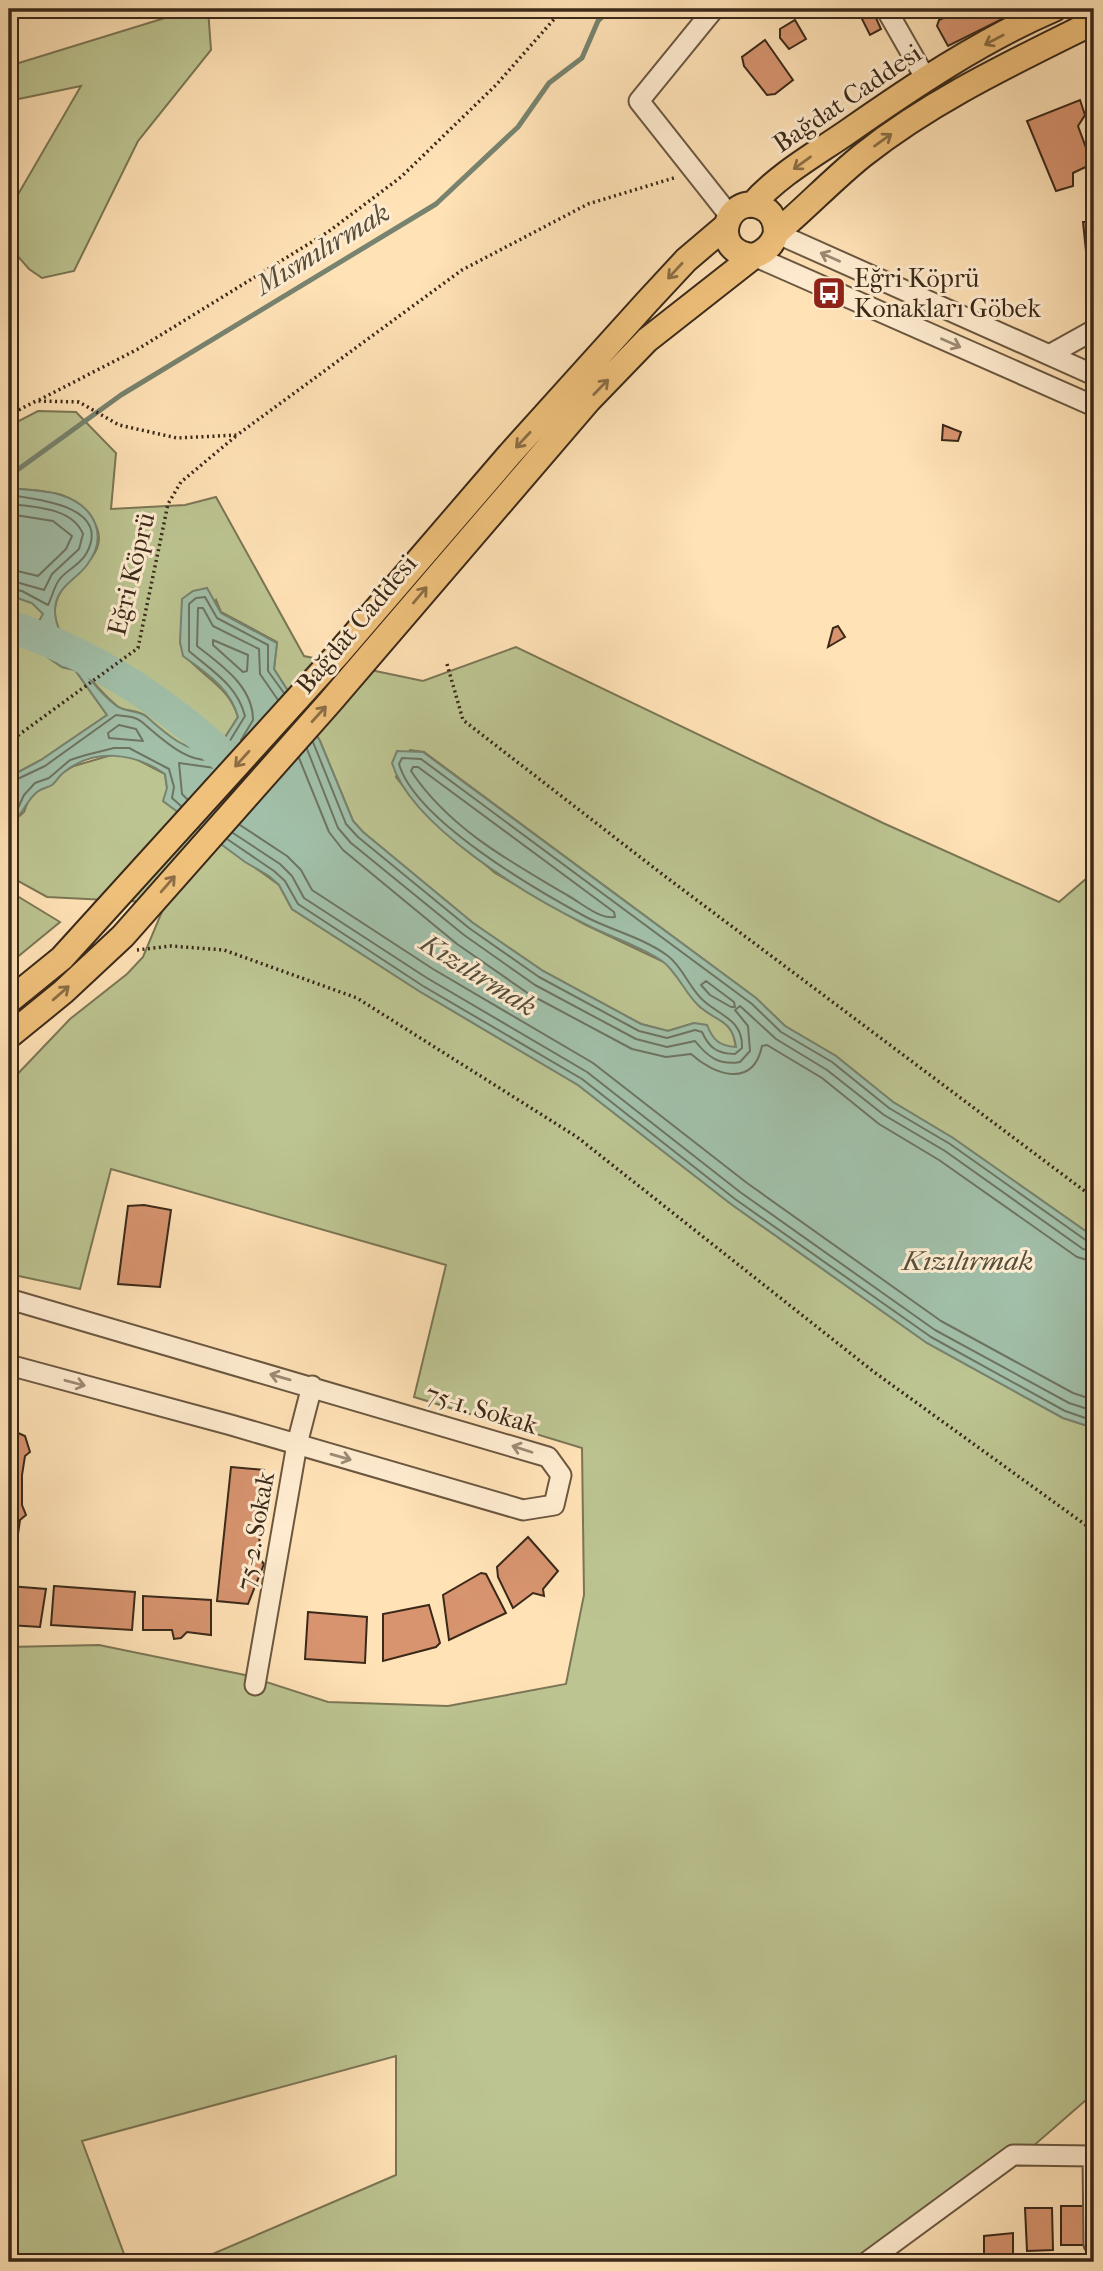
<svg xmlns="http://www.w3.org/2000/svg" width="1103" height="2271" viewBox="0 0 1103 2271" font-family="'IM FELL French Canon',serif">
<rect width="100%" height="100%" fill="#ffe2b6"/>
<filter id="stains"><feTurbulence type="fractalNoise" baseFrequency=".00286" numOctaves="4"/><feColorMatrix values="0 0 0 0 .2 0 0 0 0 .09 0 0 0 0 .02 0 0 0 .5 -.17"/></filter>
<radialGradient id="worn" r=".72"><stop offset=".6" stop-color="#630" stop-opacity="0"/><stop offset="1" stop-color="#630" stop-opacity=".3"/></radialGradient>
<path fill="#bcc491" stroke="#7b7655" stroke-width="2" d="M194,9h14l3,41 -73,91 -64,130 -32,7 -13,-9 -20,-23v-36l72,-124 -72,15v-35z
M38,411l38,1 40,41 -5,56 74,-4 31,-8 88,159 119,25 93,-34 367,176 176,79 35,-30v365l-141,-99 -60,-36 -57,-46 -51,-30 -29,-28 -332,-246 -14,-2 -14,27 26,33 73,63 89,51 82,39 34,44 24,15 9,10 3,16 -13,-1 -29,-24 -26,8 -27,-7 -98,-53 -70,-48 -110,-91 -10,-11 -33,-80 -46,-72 3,-27 -56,-30 -5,-12 -36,42c7,30 47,37 58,75l-23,36c-19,0 -43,-11 -58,-24 -4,-4 -6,-9 -10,-12 -9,-8 -22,-5 -30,-11 -20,-17 -66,-71 -62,-98 3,-24 24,-33 37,-51 19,-25 -6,-53 -30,-62 -15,-5 -38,-5 -53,-7v-62z
M9,595l23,8 12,11 -4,38 22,15 13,3 32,45 -66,45 -32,17z
M115,754l13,1 37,19 2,14 67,64 45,33 13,24 127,82 159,94 153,119 196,139 136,75 31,10v665l-94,82 -134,87h-672l202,-87v-119l-314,85 45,121h-118v-615l90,-2 146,30 83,27 120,4 118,-22 18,-89 -2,-147 -168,-51 32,-132 -335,-96 -31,120 -71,-15v-191l61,-64 57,-45 16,-17 21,-50 -17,-5 -100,-5 -38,-21v-56l5,1 10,-9 5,-13 11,-10 13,-5 9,-11 12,-7z
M9,891l51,31 -51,42z"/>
<path fill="#a1bfa9" stroke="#78836f" stroke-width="2" d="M9,488c16,2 37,2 52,7 34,11 48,41 26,70 -12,16 -32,22 -32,46 0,28 41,80 63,96 8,5 21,3 29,10 20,18 41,36 68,36l23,-36c-8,-29 -32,-44 -55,-61l-3,-14 2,-43 11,-8 14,-3 14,25 56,30 -3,26 46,72 33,80 10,11 110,91 70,48 98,53 27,7 26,-8 13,2c6,15 12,21 29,22 -4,-28 -18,-24 -37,-41 -14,-12 -22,-35 -37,-45 -24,-16 -52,-24 -77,-37 -57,-28 -174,-98 -193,-161l5,-12 26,1 333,246 29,28 51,30 57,46 60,36 141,99v191l-31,-10 -136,-75 -196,-139 -153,-119 -159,-94 -127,-82 -13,-24 -10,-9 -24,-14 -82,-61 4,-13 -2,-14c-30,-21 -71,-27 -102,-1 -4,3 -7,9 -11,12 -5,3 -10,3 -15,7 -10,8 -13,20 -23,29l-5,-1v-43l32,-17 66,-45 -32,-45 -13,-3 -22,-15 -4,-26 7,-12 -11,-11 -23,-8z"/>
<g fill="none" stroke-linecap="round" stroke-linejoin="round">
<path stroke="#6e7461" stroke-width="2" d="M9,495c28,4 104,11 77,59 -7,12 -20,16 -27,26 -5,7 -7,17 -11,25l-26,-14 -13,-2
M9,504c24,3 63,3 74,30l-4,15 -27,25 -8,16 -35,-10
M9,514l44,7 19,15 -6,13 -28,27 -29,-7
M47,624l17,29 -1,5 -17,-11 -3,-18z
M213,640l35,15 -1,16 -4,1 -30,-27z
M119,725l17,4 7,12 -34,-3 -1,-5z
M241,740l12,-20c0,-34 -32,-55 -56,-74l1,-38h5l10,18 46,23 1,25 18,26
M313,742l33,82 12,13 111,91 70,49 100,54 28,7 28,-8 7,2c7,16 16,22 33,22l7,-6c1,-27 -19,-31 -37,-46 -15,-12 -22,-35 -37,-46 -24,-18 -55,-25 -82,-39 -50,-27 -171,-97 -187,-153l3,-6 19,1 331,245 29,28 51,30 57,46 61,36 137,97 7,2
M307,749l31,79 13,15 113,92 71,50 101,54 31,8 28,-6c12,15 24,25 45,21l10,-11 -2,-25 -13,-16 5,-4 36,33 51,31 57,45 61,36 138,98 11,2
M299,758l30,74 14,18 114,94 72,50 103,55 34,8 25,-3c23,21 62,35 71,-8l5,-1 55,33 57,46 60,36 138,97 17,5
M418,767l196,145 1,5c-15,3 -35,-15 -48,-22 -58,-34 -118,-67 -156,-124l2,-4z
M9,783l36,-17 71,-51c9,1 19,1 26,7 19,16 51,48 78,35l25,-41c-8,-31 -33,-45 -56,-65v-47l7,-6 9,-1 12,21 51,27v26l16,22
M187,799l-5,-5 -3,-31 36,5
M9,814l9,-6 6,-13 11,-12 14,-5 21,-18 16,-5 28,-7h15l40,21 5,18 -2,11 9,8
M240,825l47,31 14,14 11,20 121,79 160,94 154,120 194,138 132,72 21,7
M233,833l47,31 12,12 12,22 123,80 160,94 153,120 195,138 134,73 25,8
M227,839l47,32 11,10 13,23 125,82 159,93 153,120 196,138 134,74 29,10
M706,981l28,21 1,5h-4l-21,-12 -9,-10z"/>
<path stroke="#78836f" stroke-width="5" d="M9,476l112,-81 315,-191 82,-77 31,-44 33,-25 16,-37 13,-12"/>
<path stroke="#a1bfa9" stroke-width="32" d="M9,626c92,31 170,84 238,153"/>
</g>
<path fill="#d7946f" stroke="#3a2919" stroke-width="2" d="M857,9h15l9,20 -11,6z
M962,9h60l-74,37 -11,-20 2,-6z
M795,20l11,19 -17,10 -9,-11v-9z
M765,40l28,40 -18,14 -8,1 -23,-29 -2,-9z
M1080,100l5,15 -7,11 14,38 -19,9v13l-17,5 -29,-70z
M1083,222h11v47l-6,1z
M943,425l18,7 -3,9 -16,-1z
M838,626l7,11 -17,10 5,-19z
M144,1205l27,5 -11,77 -42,-3 10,-78z
M9,1429l16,7 5,16 -5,4 -3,19v30l4,10 -6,5 -2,14 -9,-1z
M231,1467l33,3 3,32 -5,9 -4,46 6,7 -16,40 -31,-3z
M528,1537l30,34 -15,18 1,7 -11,-3 -20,15 -15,-31 -1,-10z
M481,1573l5,1 20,39 -57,27 -6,-45z
M9,1586l37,3 -6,38 -31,-2z
M54,1586l81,6 -3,38 -81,-5z
M143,1596l68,4v35l-24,-3 -6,6 -7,1 -2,-9h-29z
M429,1605l11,38 -4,4 -53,14v-47z
M308,1612l59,5 -2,46 -60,-4z
M1061,2206h27v39h-27z
M1025,2208h27l1,42 -26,1z
M1013,2233v29h-29v-26z"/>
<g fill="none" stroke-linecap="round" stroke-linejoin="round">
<g stroke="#6b5740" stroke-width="23">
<path id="minor" d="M714,9l-75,92 91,115
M886,9l40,70
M776,233l318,142
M754,256l340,150
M1049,355l45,-25
M9,1299l539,158 13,18 -7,30 -31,5 -292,-85 -222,-60
M255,1685l42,-241 15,-58
M1093,2156l1,88
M867,2262l146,-107 81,1"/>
</g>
<g stroke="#3a2919" stroke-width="28">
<path id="major" d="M752,205c26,-30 62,-50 94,-72 66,-46 134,-92 208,-124
M754,256c-47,-3 -28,-64 7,-49 11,4 15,15 15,26
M9,1001l53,-43 276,-304 172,-200 137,-152 39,-42 40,-34
M9,1036l54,-44 60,-56 207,-234 259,-302 58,-60 107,-84c11,-4 19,-11 22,-23 30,-25 57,-54 87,-78 71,-56 151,-93 231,-133"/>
</g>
<path stroke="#3a2919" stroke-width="3.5" stroke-dasharray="2 3.5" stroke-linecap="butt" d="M39,400l99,-51 190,-117 73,-55 95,-92 67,-76
M9,415l27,-14 43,1 40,23 58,13 60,-3 225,-165 126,-66 89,-27
M447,664l16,56 199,154 432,324
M9,742l129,-94 30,-144 13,-22 55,-46
M137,950l34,-4 53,4 133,48 220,139 297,235 220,159"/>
<use href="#minor" stroke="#ffecd0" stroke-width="19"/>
<use href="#major" stroke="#f0c17b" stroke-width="24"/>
</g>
<defs><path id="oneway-shaft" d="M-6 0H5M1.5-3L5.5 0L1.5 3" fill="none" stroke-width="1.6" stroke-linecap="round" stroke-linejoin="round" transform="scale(1.75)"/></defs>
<g stroke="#8c6d45">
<use href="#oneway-shaft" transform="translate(994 40) rotate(152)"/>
<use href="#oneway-shaft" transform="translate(883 140) rotate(-36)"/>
<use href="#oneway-shaft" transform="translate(802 163) rotate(144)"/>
<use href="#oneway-shaft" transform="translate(675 271) rotate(133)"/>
<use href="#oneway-shaft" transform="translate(601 387) rotate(-46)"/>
<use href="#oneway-shaft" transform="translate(523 440) rotate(133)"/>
<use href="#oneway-shaft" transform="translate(420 595) rotate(-50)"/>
<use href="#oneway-shaft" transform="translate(319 714) rotate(-48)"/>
<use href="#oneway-shaft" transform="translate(242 759) rotate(132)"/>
<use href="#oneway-shaft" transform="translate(168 884) rotate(-49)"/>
<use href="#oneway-shaft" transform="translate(61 993) rotate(-41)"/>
</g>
<g stroke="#9c8a74">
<use href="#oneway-shaft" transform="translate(830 257) rotate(-156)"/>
<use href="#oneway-shaft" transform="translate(951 343) rotate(24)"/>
<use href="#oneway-shaft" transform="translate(280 1377) rotate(-164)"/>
<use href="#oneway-shaft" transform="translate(75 1383) rotate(15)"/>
<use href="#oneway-shaft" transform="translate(522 1449) rotate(-162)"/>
<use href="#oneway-shaft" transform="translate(341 1457) rotate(16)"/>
</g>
<defs>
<g id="bus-square" transform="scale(1.75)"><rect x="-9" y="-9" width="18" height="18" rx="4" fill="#8f2418" stroke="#ffecd0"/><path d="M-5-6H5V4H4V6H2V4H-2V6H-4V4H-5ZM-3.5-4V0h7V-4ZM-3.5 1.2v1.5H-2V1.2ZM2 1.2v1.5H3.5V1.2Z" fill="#fff"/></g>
</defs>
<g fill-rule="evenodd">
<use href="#bus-square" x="829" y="293"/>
</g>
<g text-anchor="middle" stroke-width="6" stroke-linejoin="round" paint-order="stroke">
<g font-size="26" fill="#3a2919" stroke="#ffecd0">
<text transform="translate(847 98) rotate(-34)" y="9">Bağdat Caddesi</text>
<text transform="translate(131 574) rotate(-76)" y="9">Eğri Köprü</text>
<text transform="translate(356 624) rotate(-50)" y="9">Bağdat Caddesi</text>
<text transform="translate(482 1409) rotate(17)" y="9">75-1. Sokak</text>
<text transform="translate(255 1531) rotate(-80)" y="9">75-2. Sokak</text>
</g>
<g font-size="26" fill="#3a2919" stroke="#ffecd0" text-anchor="start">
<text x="854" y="287">Eğri Köprü<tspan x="854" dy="30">Konakları Göbek</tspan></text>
</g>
<g font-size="28" font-style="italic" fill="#544e3d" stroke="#ffecd0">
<text transform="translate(322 248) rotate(-31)" y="10">Mısmılırmak</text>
<text transform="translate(479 974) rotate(32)" y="10">Kızılırmak</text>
<text x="968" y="1270">Kızılırmak</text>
</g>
</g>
<rect width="1103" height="2271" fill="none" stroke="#ffe2b6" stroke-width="35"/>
<rect x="10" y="10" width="1082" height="2250" fill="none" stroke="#3a2919" stroke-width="3.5"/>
<rect x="18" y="18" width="1068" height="2236" fill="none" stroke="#3a2919" stroke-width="2"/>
<rect width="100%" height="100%" filter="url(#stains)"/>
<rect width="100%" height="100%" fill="url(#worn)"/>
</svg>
